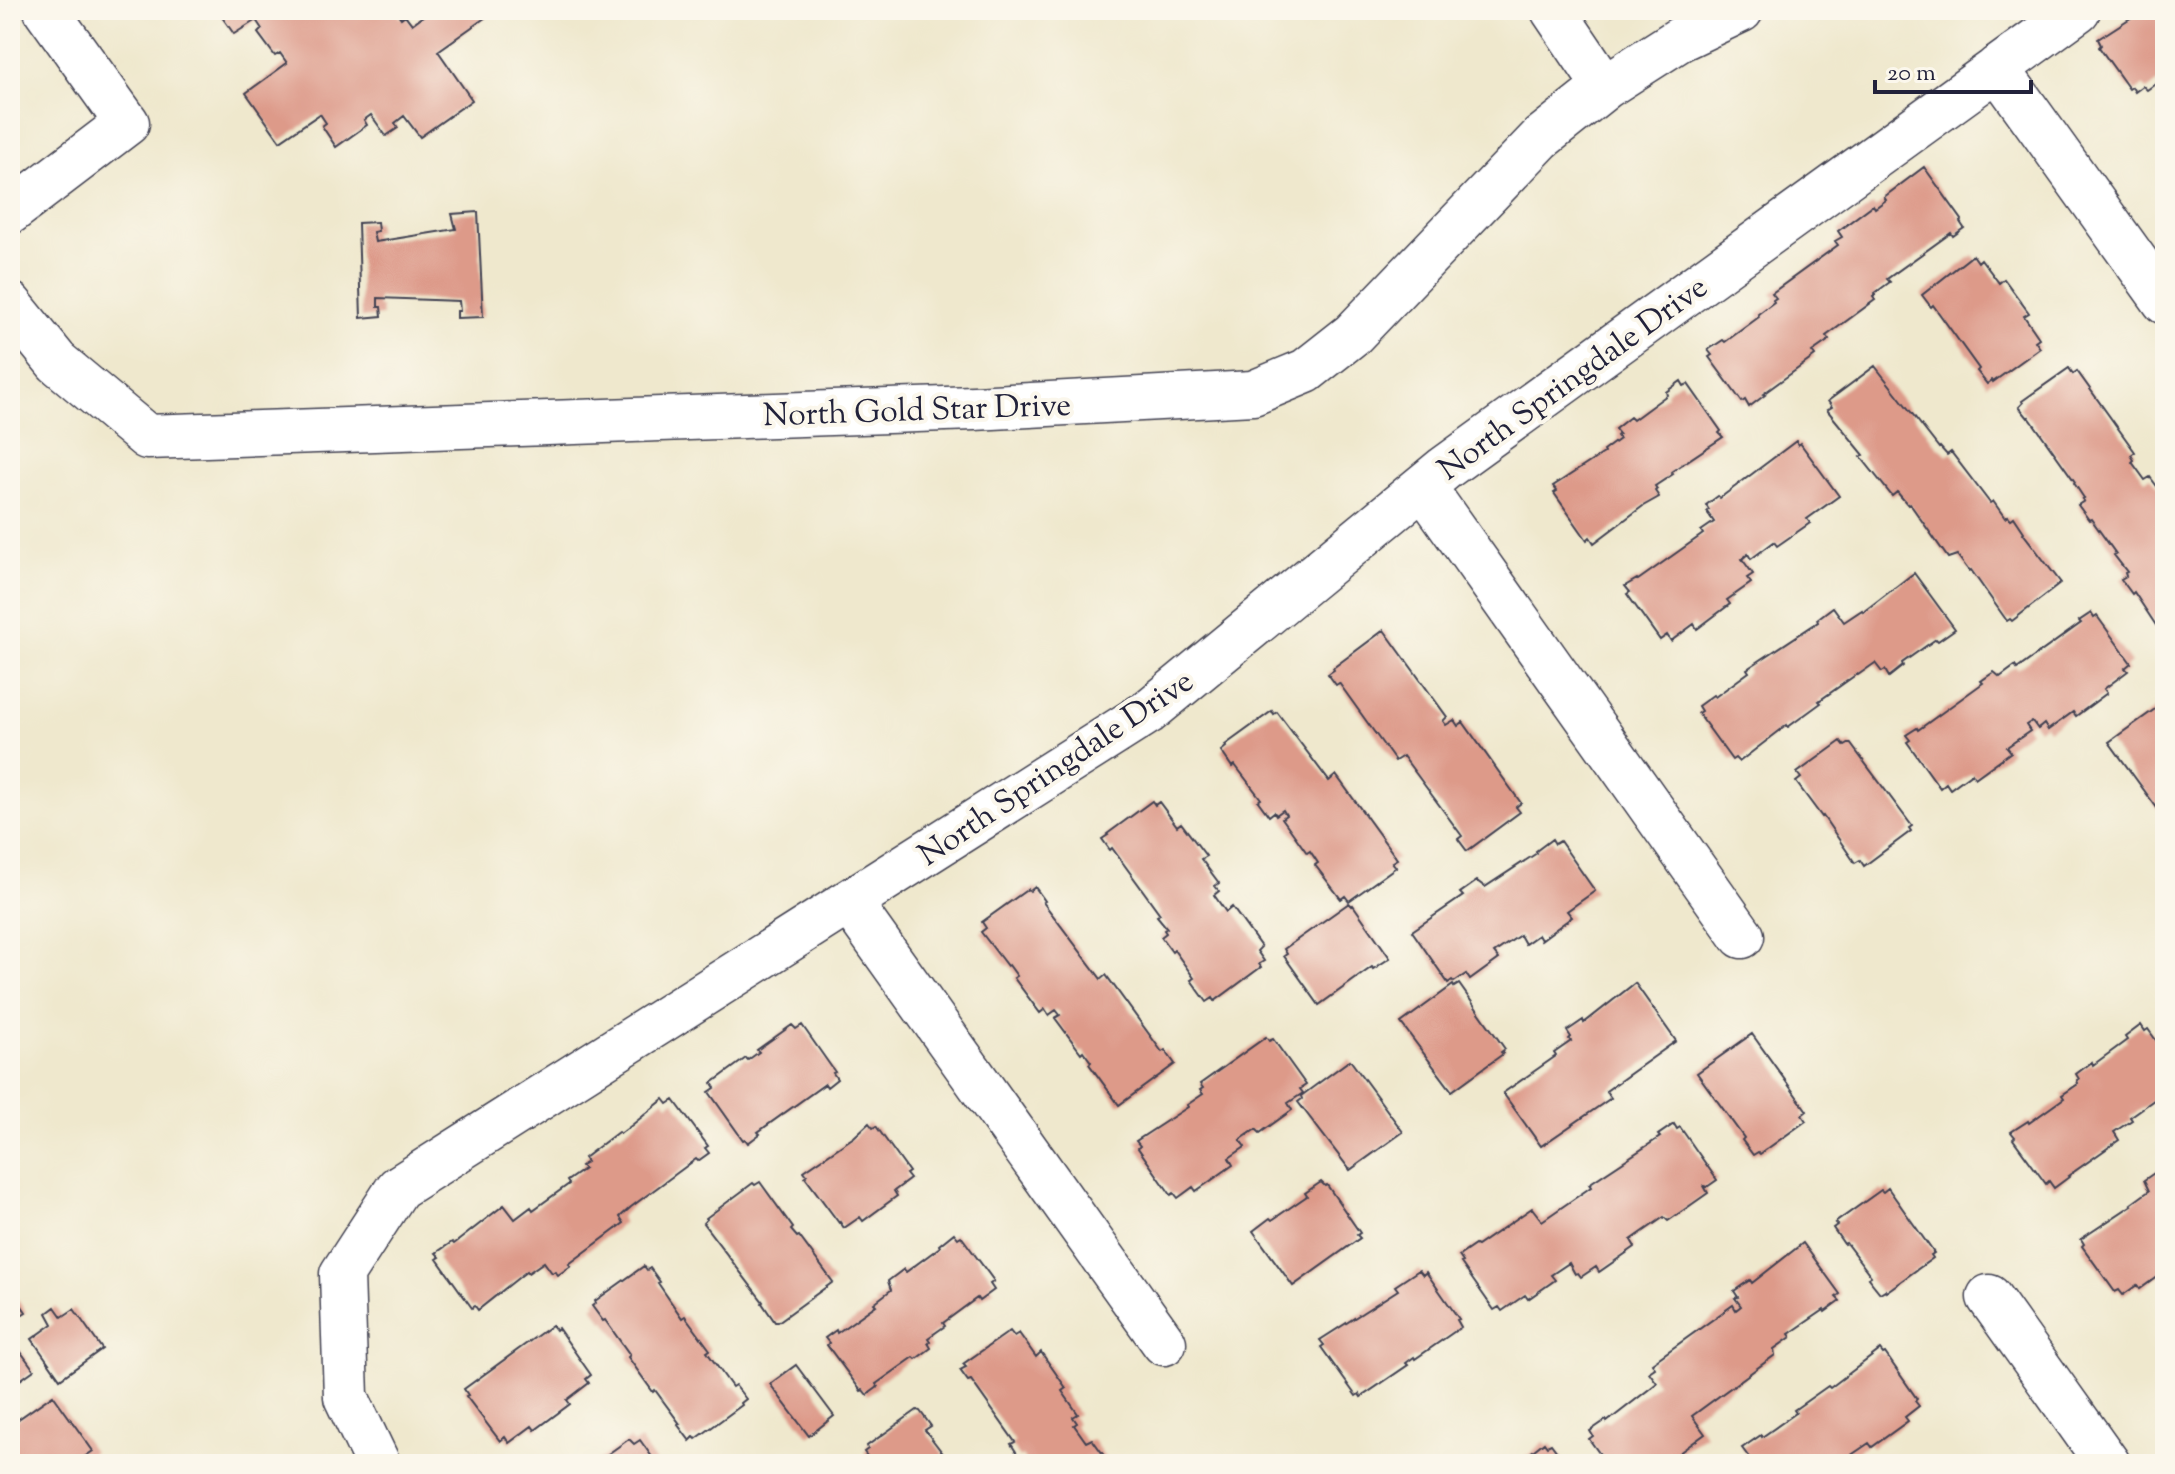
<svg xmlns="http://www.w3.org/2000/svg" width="2175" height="1474" viewBox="0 0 2175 1474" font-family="'Sorts Mill Goudy',serif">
<rect width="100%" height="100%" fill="#fbf7ec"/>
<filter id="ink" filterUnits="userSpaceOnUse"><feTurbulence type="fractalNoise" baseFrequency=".0125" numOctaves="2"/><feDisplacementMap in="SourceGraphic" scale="16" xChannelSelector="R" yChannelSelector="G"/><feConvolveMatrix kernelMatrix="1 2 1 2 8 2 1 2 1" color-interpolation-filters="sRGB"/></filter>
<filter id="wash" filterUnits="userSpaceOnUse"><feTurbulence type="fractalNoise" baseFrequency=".006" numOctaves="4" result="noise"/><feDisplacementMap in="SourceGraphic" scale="32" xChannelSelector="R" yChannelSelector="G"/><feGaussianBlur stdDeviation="1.8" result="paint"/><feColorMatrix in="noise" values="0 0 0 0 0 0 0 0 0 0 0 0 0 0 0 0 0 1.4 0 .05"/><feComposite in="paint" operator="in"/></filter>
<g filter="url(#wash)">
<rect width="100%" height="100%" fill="#efe8cd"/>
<g id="blocks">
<path fill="#dd9a89" d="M217,10h178l6,8 4,-3 7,9 19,-14h65l-58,41 34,49 -52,37 -16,-21 -9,7 3,5 -12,8 -15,-21 -7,5 3,5 -31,22 -14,-21 4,-3 -6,-9 -40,27 -34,-48 41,-30 -7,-10 -5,3 -17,-23 4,-4 -6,-9 -22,14z
M2143,10h22v67l-18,13 -4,-4 -8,6 -3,-5 -3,2 -30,-42 2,-2 -3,-6z
M1924,167l38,53 -2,2 4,6 -11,8 -2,-3 -64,46 3,3 -15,11 1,2 -3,2 2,3 -49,36 3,4 -17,12 3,4 -52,38 2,1 -16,12 -4,-7 -3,2 -33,-45 3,-2 -4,-5 15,-10 2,2 34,-25 -1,-3 16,-12 -1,-2 3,-2 -4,-5 66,-48 -3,-4 7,-4 -4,-6 35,-26 2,3 11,-8 -2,-3z
M478,212l5,105 -26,1v-7h3l-1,-10 -81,-3v9h3l1,9 -21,2 -3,-95 19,-1 1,9 -5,1 2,10 81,-13 -4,-15z
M1973,255l5,7 3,-3 18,24 5,-4 25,34 -5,3 15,22 -4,3 5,7 -47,34 -1,-2 -5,4 -10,-13 2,-2 -46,-64 -2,2 -9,-12z
M1875,366l64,82 1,-1 7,8 4,-3 39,51 3,-2 12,17 3,-2 2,4 4,-3 10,15 -1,1 38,50 -49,38 -2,-2 -3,2 -36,-51 -2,1 -12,-16 -9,3 -38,-54 -2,1 -11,-13 -5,4 -31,-39 3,-2 -37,-45 5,-3 -4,-6z
M2069,368l4,6 4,-3 58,81 -4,3 3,5 -2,2 13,18 5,-3 15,20v142l-31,-47 -2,2 -11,-15 5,-3 -1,-3 2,-1 -13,-17 2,-1 -25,-35 -2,1 -11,-15 6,-4 -2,-2 2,-1 -10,-15 1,-1 -46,-65 -1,1 -9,-11 4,-4 -1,-2z
M1681,381l3,5 4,-2 33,47 -2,2 4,4 -52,35 2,2 -18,12 2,3 -2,2 4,6 -16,9 -49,37 -4,-6 -3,3 -33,-47 3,-2 -4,-5 51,-33 -1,-2 16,-12 -2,-3 2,-2 -4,-5 15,-12 3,3 34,-25 -1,-3z
M1796,441l2,4 2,-2 39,53 -32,23 3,4 -33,23 -3,-4 -23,17 -3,-5 -6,5 11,15 -6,4 4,5 -24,17 3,4 -33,25 -3,-5 -23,17 -4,-6 -7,5 -33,-46 3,-2 -5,-6 12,-7 1,1 65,-46 -2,-3 13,-9 -7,-10 2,-2 -3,-5 12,-9 2,2z
M1914,573l41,56 -17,12 -2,-2 -34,24 1,3 -14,11 -4,-7 -3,2 -7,-9 -17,12 -1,-1 -38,27 2,2 -33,24 -1,-2 -48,37 -4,-4 -3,2 -34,-47 3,-2 -3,-5 15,-11 2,2 34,-25 -2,-3 71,-47 -1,-3 16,-12 11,15 18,-12 1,2z
M2091,613l3,5 3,-2 34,47 -6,5 3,3 -24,18 3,4 -31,23 -3,-4 -25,18 -4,-6 -6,5 -6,-8 -6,4 4,6 -23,16 4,5 -36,26 -3,-5 -22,16 -4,-6 -6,5 -33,-46 3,-2 -4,-5 11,-7 1,2 65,-47 -2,-2 13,-9 6,5 15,-11 2,3 64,-46 -2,-2z
M1384,630l63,87 -4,4 3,4 8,-5 4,6 5,-4 58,81 -5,4 4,5 -53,39 -9,-12 4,-3 -59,-80 -8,5 -56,-78 -3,2 -8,-11 6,-4 -1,-2z
M2165,702v117l-56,-77z
M1272,711l2,3 3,-2 52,69 7,-6 61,84 -5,3 4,5 -47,34 -4,-5 -4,3 -26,-34 3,-2 -8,-12 -3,2 -25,-35 4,-3 -3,-5 -7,5 -2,-3 -5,4 -11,-15 3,-2 -26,-34 -3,2 -11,-16 5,-4 -1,-2z
M1841,741l4,5 5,-3 62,83 -3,2 2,3 -47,35 -4,-6 -5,3 -32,-47 -1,1 -26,-35 5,-4 -4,-5z
M1152,801l3,4 4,-3 18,24 4,-3 25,33 -5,3 18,24 -4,3 4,5 -5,4 12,17 6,-5 29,40 -4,4 7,10 -5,3 2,3 -46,34 -2,-3 -6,4 -16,-22 3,-2 -20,-28 -2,2 -11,-15 5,-4 -2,-3 3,-2 -10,-12 3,-2 -48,-66 -2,2 -8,-11 6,-4 -1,-1z
M1552,839l3,5 5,-3 35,50 -28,20 5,6 -31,23 -3,-5 -13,9 -5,-9 -26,18 5,6 -29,21 -4,-6 -12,8 -2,-2 -4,3 -36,-52 51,-35 -3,-3 17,-12 8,6 52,-34 -1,-2z
M1035,887l10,14 -2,1 58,77 5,-4 56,77 3,-2 10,14 -56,41 -30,-41 2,-2 -8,-11 -2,2 -26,-35 5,-3 -4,-5 -7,5 -4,-6 -5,4 -26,-35 3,-2 -8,-11 -2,1 -26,-34 5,-4 -4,-6 46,-33 2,2z
M1349,903l3,3 1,-1 37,53 -17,11 -1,-2 -53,38 -35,-49 3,-2 -3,-5z
M1635,983l41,58 -70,50 5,7 -70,48 -38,-53 53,-37 -2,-3 17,-12 -2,-2 2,-2 -4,-6 16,-11 1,3z
M1459,984l46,65 -4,3 2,2 -51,37 -51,-68 52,-38 1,2z
M792,1025l4,4 6,-4 33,47 -2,1 4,6 -10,8 -2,-3 -67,48 2,2 -12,9 -3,-4 -2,1 -34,-48 6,-4 -3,-5 34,-25 2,2 11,-8 -2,-2z
M2141,1025l4,6 3,-2 17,24v39l-35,25 2,3 -18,12 5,8 -51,36 1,1 -15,11 -5,-7 -3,3 -33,-45 2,-2 -4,-5 17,-11 1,2 35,-25 -2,-3 16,-11 -1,-4 2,-1 -3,-5 16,-12 1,3 34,-25 -2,-3z
M1752,1034l55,77 -5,4 4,6 -46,33 -2,-2 -5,3 -11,-15 2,-2 -47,-65z
M1266,1037l3,4 4,-2 33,46 -6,4 3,4 -15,10 4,7 -32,23 -4,-4 -16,11 5,7 -16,11 4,7 -37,26 -3,-4 -15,11 -4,-5 -3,2 -33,-47 2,-2 -4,-5 52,-34 -1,-2 16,-11 -3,-4 3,-2 -3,-4z
M1350,1060l53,72 -53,38 -52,-68 4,-3 -1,-3z
M664,1099l4,5 6,-4 34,46 -3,2 4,5 -11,8 -2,-2 -65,48 -11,10 4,6 -55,41 2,2 -13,9 -3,-4 -3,2 -8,-11 -16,11 -1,-2 -49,39 -3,-4 -3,2 -35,-49 3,-2 -4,-4 16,-11 2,2 50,-39 11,14 16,-12 2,3 36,-26 -2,-3 17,-12 -3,-3 6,-4 -3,-4 34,-26 2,2 12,-9z
M869,1123l4,5 3,-2 33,46 -3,2 4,5 -16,12 3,5 -34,25 -3,-4 -16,11 -4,-6 -1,1 -34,-46 2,-2 -3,-4 50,-34z
M1674,1124l3,5 3,-2 37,53 -10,7 -3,-1 4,7 -40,28 -4,-4 -33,23 4,7 -36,25 -3,-5 -15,10 -3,-4 -3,1 -6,-11 -18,12 4,5 -27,19 -3,-4 -23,16 -3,-4 -5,3 -33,-47 2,-1 -4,-6 16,-11 2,1 55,-38 10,13 49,-34 -2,-3 71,-47 -2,-2z
M2160,1169l2,2 3,-2v102l-25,18 -3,-4 -14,10 -4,-5 -4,2 -33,-46 2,-2 -3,-5 51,-34 -1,-1 18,-13 -5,-11z
M760,1182l33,46 -2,2 6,7 2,-1 34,46 -55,40h-3l-13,-19 1,-1 -60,-79 4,-4 -1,-1 47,-35 2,2z
M1321,1182l4,4 2,-1 33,48 -3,2 3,3 -67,48 -40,-55 17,-13 2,2 35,-24 -2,-3z
M1888,1188l46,65 -3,2 2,3 -47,34 -1,-2 -5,3 -12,-15 3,-2 -25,-33 -2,1 -11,-16 4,-3 -2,-2 46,-33 2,2z
M954,1233l4,5 3,-2 33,45 -4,3 4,6 -15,11 -2,-3 -34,25 2,3 -17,12 2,3 -2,2 3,5 -15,11 -2,-2 -38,27 2,3 -11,8 -4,-5 -2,1 -34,-46 2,-2 -4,-5 11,-8 1,3 39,-28 -2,-2 17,-13 -3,-9 16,-12 2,3 34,-25 -1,-2z
M1803,1243l37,51 -4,3 4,4 -15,11 -1,-2 -35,24 2,3 -17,12 1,6 -83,61 13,18 -41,30h-57l-18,-25 4,-3 -3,-5 16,-11 1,2 50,-39 -8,-11 6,-4 -3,-5 81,-58 3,5 5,-4 -6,-8 3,-1 -4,-6 16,-11 2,3z
M644,1266l3,4 3,-2 10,14 -2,1 24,35 3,-2 25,34 -3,2 25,35 3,-2 11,14 -5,4 1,2 -46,34 -2,-2 -4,4 -12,-16 2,-1 -25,-34 -2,2 -25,-35 2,-2 -25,-35 -2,1 -11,-15 4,-3 -1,-2z
M1419,1270l4,5 3,-3 33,47 -2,1 4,7 -46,32 -1,-2 -8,6 2,2 -47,32 -2,-3 -3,2 -35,-49 3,-2 -4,-5 78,-50 -3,-4z
M10,1289l16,23 -16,10z
M55,1307l7,10 12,-8 28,40 -42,30 -28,-40 21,-15 -6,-11z
M552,1325l4,5 2,-2 33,47 -5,4 3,4 -22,17 3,4 -35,26 -3,-4 -23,17 -4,-6 -5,4 -34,-45 2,-1 -4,-6z
M1010,1331l4,5 5,-3 17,24 5,-5 25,36 -4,3 16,23 -5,3 4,6 -3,2 12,17 6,-3 18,25h-90l5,-4 -2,-4 -3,2 -9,-14 4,-2 -44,-62 -3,1 -8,-11 6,-3 -3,-3z
M10,1337l24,33 -24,17z
M1880,1350l3,4 2,-1 32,46 -2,2 4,5 -14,11 3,4 -36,26 -3,-4 -31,21h-84l-12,-16 19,-13 1,2 34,-24 -2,-3 34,-24 2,2z
M796,1365l38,51 -25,20 -39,-52z
M53,1395l40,56 -19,13h-64v-39z
M917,1410l3,1 11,15 -6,4 26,34h-78l-9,-12 4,-3 -1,-3z
M629,1439l5,5 6,-4 17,24h-63z
M1544,1442l3,4 4,-2 15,20h-49z"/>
</g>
</g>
<g filter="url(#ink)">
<use href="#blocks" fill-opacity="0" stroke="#414051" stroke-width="2"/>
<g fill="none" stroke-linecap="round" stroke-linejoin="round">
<g stroke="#414051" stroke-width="47">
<path id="minor" d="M1553,10l52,77
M1997,68l168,234
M10,212l117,-89 -81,-113
M10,304l47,58 90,75 827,-29 279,-15 53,-22 47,-37 188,-196 64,-51 75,-48 61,-29
M1423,486l319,450
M850,903l314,440
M1989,1297l119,167
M378,1464l-32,-67 -4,-123 56,-86 750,-476 297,-244 633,-458"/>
</g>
<use href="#minor" stroke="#fff" stroke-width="44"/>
</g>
</g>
<g text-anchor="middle" stroke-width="8" stroke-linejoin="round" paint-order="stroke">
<g font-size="32" fill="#22223b" stroke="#fbf7ec">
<text transform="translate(1572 377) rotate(-36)" y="11">North Springdale Drive</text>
<text transform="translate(917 409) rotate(-2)" y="11">North Gold Star Drive</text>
<text transform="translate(1055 767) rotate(-34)" y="11">North Springdale Drive</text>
</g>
</g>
<rect width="2175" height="1474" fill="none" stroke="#fbf7ec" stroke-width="40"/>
<path d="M1875 80v12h156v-12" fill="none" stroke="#22223b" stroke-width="4"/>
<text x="1887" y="80" font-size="24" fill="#22223b" stroke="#fbf7ec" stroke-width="6" paint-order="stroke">20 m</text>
</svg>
